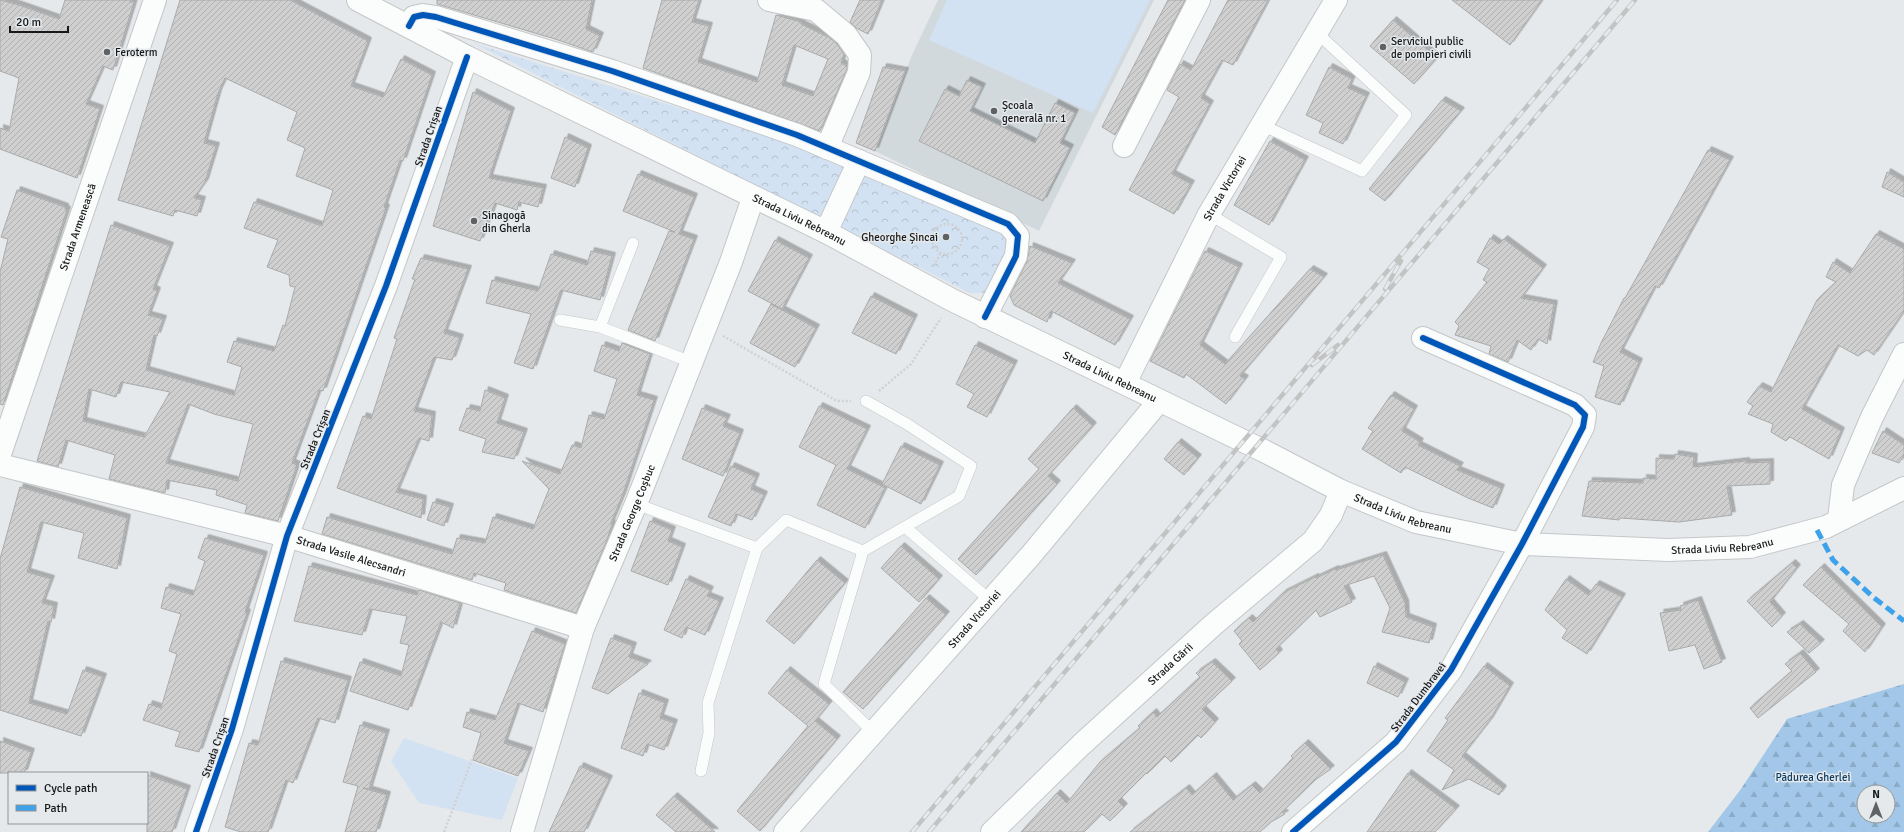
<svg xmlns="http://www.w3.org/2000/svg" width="1904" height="832" viewBox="0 0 1904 832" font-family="Signika,sans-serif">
<defs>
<pattern id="forest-firs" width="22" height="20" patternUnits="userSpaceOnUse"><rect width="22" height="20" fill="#a2c7e8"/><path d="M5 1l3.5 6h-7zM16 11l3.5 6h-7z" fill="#8baac6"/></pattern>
<pattern id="park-crowns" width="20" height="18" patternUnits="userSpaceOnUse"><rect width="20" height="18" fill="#d3e2f2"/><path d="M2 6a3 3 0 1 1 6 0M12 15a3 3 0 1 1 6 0" fill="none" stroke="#b4c1cf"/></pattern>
<pattern id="building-hatch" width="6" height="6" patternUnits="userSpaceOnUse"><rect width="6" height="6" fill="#cfcfd0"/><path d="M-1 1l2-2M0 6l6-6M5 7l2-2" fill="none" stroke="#b1b1b2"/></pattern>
<filter id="shadow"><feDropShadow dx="3.5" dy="-3.5" stdDeviation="0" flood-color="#0004"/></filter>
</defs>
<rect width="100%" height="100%" fill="#e6e9eb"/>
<path fill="#d2d9dd" d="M938,0h216l-115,231 -164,-80 37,-96z"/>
<path fill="#d3e2f2" d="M947,0h203l-57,113 -164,-73z
M404,738l114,40 -16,42 -83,-17 -28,-42z"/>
<path fill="url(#forest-firs)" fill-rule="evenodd" d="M1904,684v148h-196l33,-43 46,-70zM1864,792h24v24h-24z"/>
<path fill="url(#park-crowns)" d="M473,43l315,99 215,89 7,15 -25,47h-15z"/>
<path fill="url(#building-hatch)" stroke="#a9aaaa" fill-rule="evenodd" filter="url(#shadow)" d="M0,0l19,5 40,14 6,-19h66l-1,2h4l-21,68 -10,-4 -17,38 14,5 -23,69 -77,-29v-21l9,3 10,-53 -19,-7z
M180,0h110l78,41 -17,45 32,11 18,-38 31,16 -29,86 -3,-1 -16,47 2,1 -63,183 -4,-1 -27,73 5,2 -19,56 -33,-8 2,-8 -31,-10 1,-5 -50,-10 -2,13 -56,-14 6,-24 -49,-15 -8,27 -21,-6 74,-236 59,21 -17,43 4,2 -9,24 15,4 -6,17 -3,-1 -8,35 88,25 8,-28 -15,-5 7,-21 40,10 9,-26 2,1 10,-39 -5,-1 -1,-11 -22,-8 11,-27 -34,-12 10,-26 68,24 11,-36 -37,-14 9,-28 -18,-8 10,-28 -72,-34 -7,15 -14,50 12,3 -11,36 -11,16 8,2 -5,16 -22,-6 -2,6 -55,-16zM121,382l49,10 -26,45 -61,-16 6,-32 27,8zM188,404l26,10 39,10 -15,57 -72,-18z
M437,0h155l-6,29 14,7 -7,16 -38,-13 -118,-35z
M662,0h37l-7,22 17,4 -11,36 59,20 19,-67 25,7v2l29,14 7,6 7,10 -3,9 6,3v3l-27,62 -177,-63zM794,45l34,14 -15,37 -31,-11z
M860,0h22l-14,34 -12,-6 -6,-6z
M1168,0h17l-70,135 -13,-8z
M1228,0h40l-35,65 -11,-5 -21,38 9,6 -38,70 19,10 -17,30 -45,-24 50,-93 -12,-7 13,-26 11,6z
M1452,0h90l-32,45z
M1393,20l44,38 -23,26 -44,-38z
M883,67l22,4 -30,80 -19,-8z
M1329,67l23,12 -4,9 18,8 -23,48 -24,-11 4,-10 -17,-8z
M967,80l15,7 -12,24 65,32 20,-40 20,10 -15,30 10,5 -27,53 -124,-60 26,-52 14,7z
M473,92l38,19 -22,67 54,10 -5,19 -19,-5 -2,8 -22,-7 -15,38 -47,-15z
M1442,100l19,11 -76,90 -16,-12z
M565,137l23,11 -13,39 -24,-9z
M1270,141l35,19 -36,65 -35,-20z
M1708,150l22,10 -71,128 -4,-2 -35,66 19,10 -19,43 -25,-8 9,-31 -11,-4 8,-19 23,-45h1z
M1887,172l17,10v15l-22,-10z
M638,174l56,23 -15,37 15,5 -39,102 -27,-11 41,-99 6,1 -52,-21z
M17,190l48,17v2l2,1 -64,195 -3,-1v-132l8,-33 -7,-2z
M1876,234l28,15v62l-30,44 -7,-5 -9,6 -20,-11 -36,64 39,22 -12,28 -39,-22 -4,4 -15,-9 2,-8 -25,-10 5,-8 -6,-4 12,-16 12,6 46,-92 19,-18 -10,-5 7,-15 17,11z
M1490,238l9,6 5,-5 39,29 -22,30 33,6 -7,40 -9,-5 -7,11 -14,-10 -9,22 -19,-8 2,-8 -36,-11 4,-9 -4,-4 32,-40 -4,-2 6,-11 -12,-7z
M775,240l34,18 -27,51 -34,-18z
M1030,246l42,17 -14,20 72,36 -15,26 -64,-34 -4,11 -33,-17 -4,-9 17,-35z
M591,251l21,5 -12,44 -39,-10 -28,79 -19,-6 17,-49 -45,-11 6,-23 46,11 13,-37 36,11z
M1205,251l34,16 -39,78 25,19 85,-95 14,8 -84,99 5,3 -19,25 -40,-30 -2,4 -34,-17z
M421,258l47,11 -24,64 16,5 -8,22 -18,-3 -20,54 18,4 -3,26 -10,-3 -23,54 27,7 -2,19 -84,-30 26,-72 8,3 26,-80 -3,-1 21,-59h-3z
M871,296l43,22 -18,36 -44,-21z
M771,304l45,24 -21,39 -45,-24z
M622,343l28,11 -13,41 17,5 -31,94 -12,29 1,1 -5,16 -31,73 -72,-23 2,-7 -32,-10 -2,7 -150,-46 5,-17 125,37 5,-16 28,5 8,-26 40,12 16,-40 -27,-28 38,13 12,-29 9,3 8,-33 15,4 13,-40 -23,-8 8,-26 17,6z
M975,345l39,19 -27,53 -20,-10 7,-13 -18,-10z
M485,390l20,8 -8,25 27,9 -10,27 -32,-7 4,-13 -27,-9 8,-22 13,3z
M1391,395l23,14 -12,22 18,11 -2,3 42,21 -3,4 44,18 -8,20 -25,-10 -63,-31 -4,6 -39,-24 11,-18 -5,-3z
M819,406l48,23 -20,40 38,19 -20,40 -48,-23 19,-40 -37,-18z
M702,408l25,10 -4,8 17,7 -17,43 -41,-17z
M1073,408l20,18 -45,50 9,8 -81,91 -18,-16 81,-90 -11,-10z
M1883,431l21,14v10l-5,8 -27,-10z
M1178,442l20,16 -14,17 -20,-16z
M901,446l39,19 -19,39 -39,-20z
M1675,454l19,3 -1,10 53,-6v2l24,-1v22l-43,2 5,29 -53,7 -59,-4 -1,2 -37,-4 7,-35 54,2v-5l13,1v-21l18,1z
M731,466l25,11 -5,12 13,6 -12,25 -16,-6 -5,12 -23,-9z
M20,487l107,31 -10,51 -39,-11 6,-25 -43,-11 -14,50 24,7 -9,24 12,3 -3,16 -3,-1 -19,82 38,11 16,-44 20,7 -22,59 -81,-26v-151z
M433,502l17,5 -6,19 -17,-6z
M650,521l22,9 -4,11 14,6 -14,38 -37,-14z
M205,538l59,17 -19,57 2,1 -48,139 -24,-6 5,-14 -37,-12 6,-16 12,4 16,-54 -8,-3 12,-37 -20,-6 5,-21 27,8 12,-34 -7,-3z
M901,546l38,33 -20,23 -38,-34z
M1383,555l22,48 1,14 27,10 -4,16 -47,-11 8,-24 -16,-32 -30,10 8,16 -32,15 -4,-7 -40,39 3,4 -19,17 -21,-26 3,-3 -8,-10 15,-13 4,4 30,-29 32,-16 1,1 19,-9 1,1z
M817,560l28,23 -51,61 -28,-23z
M1792,563l5,5 -27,34 12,14 -10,11 -25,-26z
M309,566l108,29 2,-5 41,13 -7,25 -12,-6 -33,88 -58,-19 10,-29 41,14 8,-31 -9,-2 7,-27 -37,-7 -8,26 -68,-14z
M1821,567l61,60 -17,25 -22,-21 6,-7 -46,-39z
M686,579l24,11 -3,6 13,5 -15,34 -19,-8 -4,11 -18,-8z
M1566,579l22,16 8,-11 26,13 -35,57 -25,-16 5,-8 -22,-20z
M926,598l20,17 -83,94 -20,-17z
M1698,600l24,62 -18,7 -9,-24 -26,6 -9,-38 21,-3 -1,-4z
M1800,624l21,19 -12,10 -22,-21z
M532,631l33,13 -22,68 -25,-9 -14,40 25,8 -11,25 -45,-16 8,-27 -18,-6 4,-15 28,8z
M611,638l22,8 -4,11 19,7 -40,30 -16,-6z
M1800,653l16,19 -58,46 -8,-10 42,-37 -7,-7z
M281,661l67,19 -13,43 -17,-5 -25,65 -7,-3 -18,52h-27l-16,-5 24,-84 9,2z
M1212,662l20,19 -30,28 13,13 -14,16 -3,-3 -27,27 -6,-6 -18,18 -1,-1 -28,28 6,6 -14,14 -8,-7 -18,18h-63l36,-39 10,10 33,-41 40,-34 -2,-2 15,-14 4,5 43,-40 -4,-4z
M1374,666l31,16 -7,15 -31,-14z
M1484,666l26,20 -20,34 -28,36 41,33 -4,6 -30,-16 -27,11 12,-20 -27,-19 21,-31 -3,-2z
M787,670l42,34 -14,17 22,18 -77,92 -23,-20 71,-85 -40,-33z
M639,693l26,10 -5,15 14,5 -10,27 -17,-6 -4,12 -22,-8z
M360,725l26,8 -17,56 -6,-1 24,7 -11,37h-31l13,-46 -15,-4z
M0,741l31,11 -7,21h-24z
M1305,743l26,26 -16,11 -33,32 3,2 -14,8 -11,10h-130l56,-44 6,7 21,-19 20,24 19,-15 8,8 33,-35 -2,-2z
M580,766l29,13 -25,53h-35z
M1408,773l48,36 -21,23h-68z
M147,775l40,14 -15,43h-25z
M674,796l41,36h-39l-20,-17z"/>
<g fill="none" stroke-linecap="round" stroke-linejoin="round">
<g stroke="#c4c6c8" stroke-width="12">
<path id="service" d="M1262,125l100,46 44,-56 -89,-82
M1209,214l72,43 -46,80
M560,320l40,7 91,35
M600,327l33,-84
M636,504l121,44 29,-28 77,31 96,-55 12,-30 -64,-42 -41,-23
M905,527l86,74
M863,551l-39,133 50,49
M701,771l8,-38 -1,-30 49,-155"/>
</g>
<g stroke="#c4c6c8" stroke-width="24">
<g id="minor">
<path d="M769,0l47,10 30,25 14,20 -1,17 -32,76"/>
<path d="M409,26l5,-9 9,-2 13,2 176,54 185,64 211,89 10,12 -2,20 -31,61"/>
<path d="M1124,146l75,-146"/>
<path d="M826,232l33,-71"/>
<path id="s1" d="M1125,383l84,-169 127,-214"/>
<path id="s2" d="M0,454l155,-454"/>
<path id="s3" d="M0,465l287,71 296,92"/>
<path d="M1839,519l4,-34 29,-68 32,-63"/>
<path d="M196,832l36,-103 55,-193 99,-250 81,-229"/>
<path id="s4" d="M522,832l61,-204 53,-124 95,-242 22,-64"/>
<path id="s5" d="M785,832l246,-277 128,-154"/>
<path d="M1293,832l103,-90 55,-72 71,-126 61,-117 2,-12 -10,-10 -152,-67"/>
</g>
</g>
<g stroke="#c4c6c8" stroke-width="24">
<g id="tertiary">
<path id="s6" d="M992,832l89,-87 132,-120 100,-84 18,-26 10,-24"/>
</g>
</g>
<g stroke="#c4c6c8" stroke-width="24">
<g id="secondary">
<path id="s7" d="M358,0l109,57 359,175 126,68 312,151 77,40 75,31 106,22 146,6 82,-3 76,-20 78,-39"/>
</g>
</g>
<path stroke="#d1d1d2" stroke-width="2.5" stroke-dasharray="2 2" stroke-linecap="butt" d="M932 239a15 15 0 1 1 30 0a15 15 0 1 1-30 0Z
M934,266l7,-14
M723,336l114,65h14
M879,391l32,-27 30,-46
M444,832l31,-80"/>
<use href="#service" stroke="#fbfcfc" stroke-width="11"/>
<use href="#minor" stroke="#fbfcfc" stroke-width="22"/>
<use href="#tertiary" stroke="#fbfcfc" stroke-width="22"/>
<use href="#secondary" stroke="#fbfcfc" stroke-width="22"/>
<g stroke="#c2c3c3" stroke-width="4.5">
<path id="rail" d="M1385,289l16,-28
M1312,365l26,-20
M912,832l705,-832
M929,832l706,-832"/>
</g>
<use href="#rail" stroke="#e5e9ec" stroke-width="3" stroke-dasharray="9" stroke-linecap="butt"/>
<path stroke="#3da2ea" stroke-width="5" stroke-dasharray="10 5" stroke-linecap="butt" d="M1817,530l16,30 40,37 31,24"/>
<g stroke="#e5e9ec" stroke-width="8">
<path id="cycleway" d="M409,26l5,-9 9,-2 13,2 176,54 185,64 211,89 10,12 -2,20 -31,61
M196,832l36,-103 55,-193 99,-250 81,-229
M1293,832l103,-90 55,-72 71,-126 61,-117 2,-12 -10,-10 -152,-67"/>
</g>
<use href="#cycleway" stroke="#0057b8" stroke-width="6"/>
</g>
<g fill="#5f6162" stroke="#e5e9ec" stroke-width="1.5">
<circle cx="1383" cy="47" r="4"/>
<circle cx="107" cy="52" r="4"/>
<circle cx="994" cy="111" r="4"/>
<circle cx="474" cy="221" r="4"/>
<circle cx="946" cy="237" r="4"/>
</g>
<g text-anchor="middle" stroke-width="3" stroke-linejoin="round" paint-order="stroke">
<g font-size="11" fill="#161819" stroke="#e5e9ec" text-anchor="start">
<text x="1391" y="45">Serviciul public<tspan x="1391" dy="13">de pompieri civili</tspan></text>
<text x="115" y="56">Feroterm</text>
<text x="1002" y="109">Școala<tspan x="1002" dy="13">generală nr. 1</tspan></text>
<text x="482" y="219">Sinagogă<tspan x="482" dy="13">din Gherla</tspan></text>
<text x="938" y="241" text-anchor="end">Gheorghe Șincai</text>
</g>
<g font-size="11" fill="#161819" stroke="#e5e9ec">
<text transform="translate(428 136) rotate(-71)" y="4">Strada Crișan</text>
<text dy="4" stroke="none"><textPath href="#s1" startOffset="219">Strada Victoriei</textPath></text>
<text dy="4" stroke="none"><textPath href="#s7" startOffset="493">Strada Liviu Rebreanu</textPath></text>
<text dy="4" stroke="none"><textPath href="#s2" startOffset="240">Strada Armenească</textPath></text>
<text dy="4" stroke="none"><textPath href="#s7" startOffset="841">Strada Liviu Rebreanu</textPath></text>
<text transform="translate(315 439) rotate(-68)" y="4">Strada Crișan</text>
<text dy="4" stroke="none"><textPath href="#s4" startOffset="338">Strada George Coșbuc</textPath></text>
<text dy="4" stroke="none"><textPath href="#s7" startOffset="1165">Strada Liviu Rebreanu</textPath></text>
<text dy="4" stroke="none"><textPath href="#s7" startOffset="1489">Strada Liviu Rebreanu</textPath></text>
<text dy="4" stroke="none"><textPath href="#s3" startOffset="363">Strada Vasile Alecsandri</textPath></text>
<text dy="4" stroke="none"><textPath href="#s5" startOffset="285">Strada Victoriei</textPath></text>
<text dy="4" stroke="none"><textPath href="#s6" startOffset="245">Strada Gării</textPath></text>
<text transform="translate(1418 697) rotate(-53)" y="4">Strada Dumbravei</text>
<text transform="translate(215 747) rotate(-71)" y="4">Strada Crișan</text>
</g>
<g font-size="11" fill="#0e3d64" stroke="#e5e9ec">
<text x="1813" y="781">Pădurea Gherlei</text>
</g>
</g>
<rect x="8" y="772" width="140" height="52" fill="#e5e9ec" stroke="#929598"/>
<rect x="16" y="785" width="20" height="6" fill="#0057b8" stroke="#929598"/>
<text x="44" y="792" font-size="12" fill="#161819">Cycle path</text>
<rect x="16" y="805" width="20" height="6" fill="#3da2ea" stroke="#929598"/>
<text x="44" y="812" font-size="12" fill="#161819">Path</text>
<g transform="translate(1876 804)"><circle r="19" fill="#e5e9ec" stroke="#929598"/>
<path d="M0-3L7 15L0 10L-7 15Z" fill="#5f6162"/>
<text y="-6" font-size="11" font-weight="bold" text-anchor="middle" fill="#161819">N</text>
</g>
<path d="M10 26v6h58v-6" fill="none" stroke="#161819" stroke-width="2"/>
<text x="16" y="26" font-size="12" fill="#161819" stroke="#e5e9ec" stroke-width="3" paint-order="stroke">20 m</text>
</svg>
